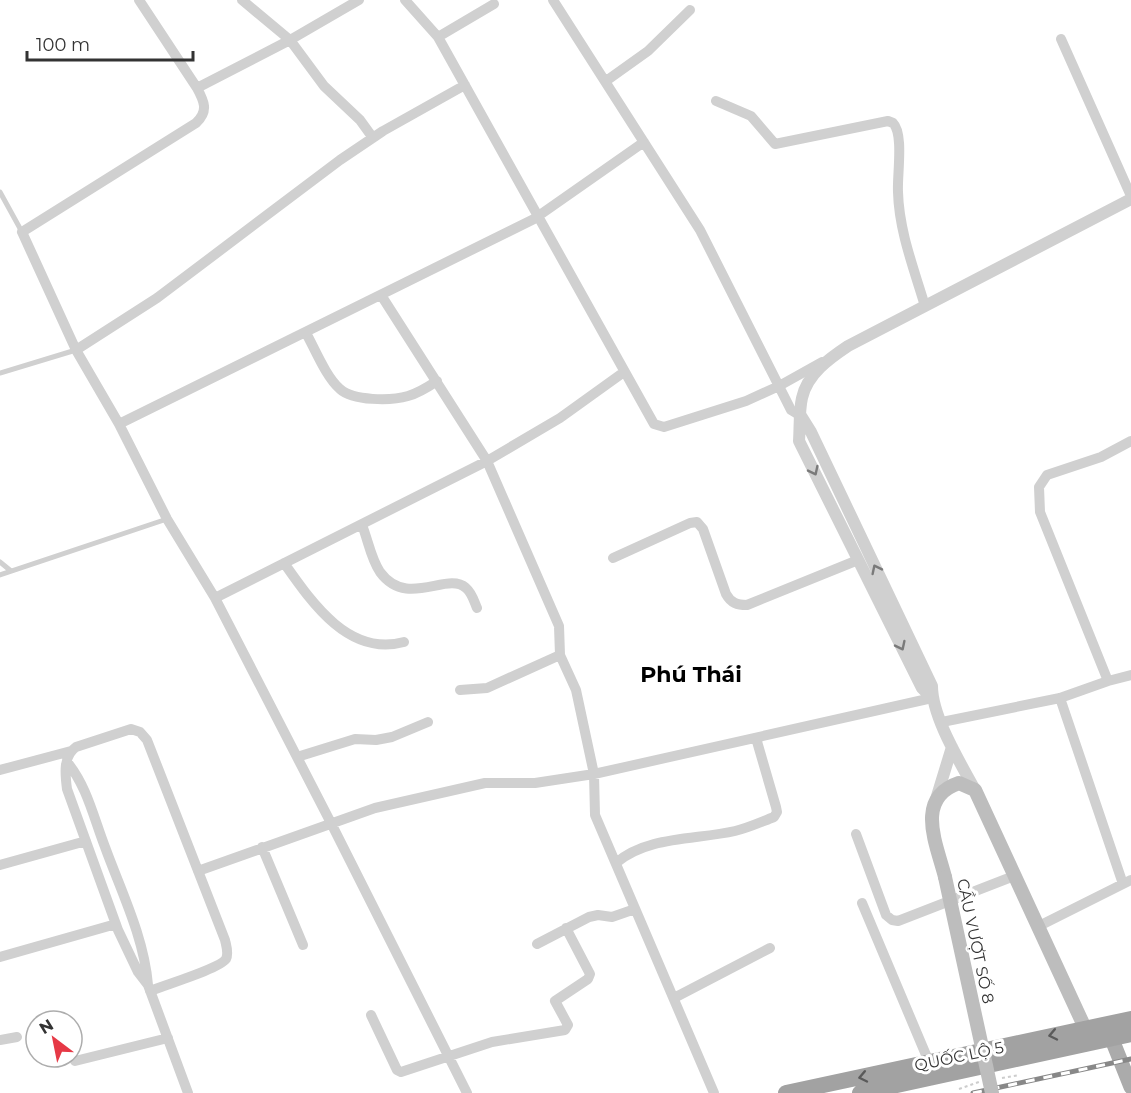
<svg xmlns="http://www.w3.org/2000/svg" width="1131" height="1093" viewBox="0 0 1131 1093" font-family="Montserrat,sans-serif">
<rect width="100%" height="100%" fill="#fff"/>
<g fill="none" stroke-linecap="round" stroke-linejoin="round">
<path stroke="#cdcdcd" stroke-width="2" stroke-dasharray="3 3" stroke-linecap="butt" d="M1002,1078l17,-3
M959,1089l20,-7"/>
<path stroke="#d0d0d0" stroke-width="5" d="M0,192l22,40
M0,373l76,-23
M0,562l11,9
M0,575l167,-56"/>
<path stroke="#d0d0d0" stroke-width="10" d="M139,0l58,88
M242,0l48,40 34,46 36,34 13,18
M405,0l33,37 216,387 10,3 82,-26 33,-15 43,-24
M553,0l147,230 91,180 10,6
M438,37l56,-33
M1061,39l70,157
M606,81l42,-30 42,-41
M465,85l-82,46 -43,29 -183,138 -81,52 43,74 48,95 48,79 116,225 136,270
M716,101l35,15 24,28 113,-23 5,2c11,11 4,52 5,69 1,39 16,77 27,114
M381,295l106,166 72,165 1,29 16,35 18,84 1,41 119,278
M306,333c9,16 20,44 34,56 13,12 51,12 68,7 11,-3 20,-9 29,-15
M76,350l-54,-118 174,-109c13,-12 8,-22 1,-35l93,-48 69,-40
M119,424l415,-205 110,-77
M362,525c6,15 9,34 18,47 27,37 67,-1 86,16 6,5 8,13 11,20
M613,558l77,-35 7,-1 6,7 23,65c5,9 11,11 21,11l111,-45
M284,563c28,40 65,94 120,79
M215,598l272,-137 73,-43 64,-46
M1108,681l-68,-169 -1,-25 8,-12 54,-18 30,-16
M460,690l27,-2 73,-33
M1060,698l63,186
M942,722l118,-24 48,-17 23,-6
M297,757l58,-18 21,1 16,-3 36,-15
M67,762c20,24 27,57 38,85 16,44 39,90 43,138l40,108
M0,770l71,-19
M856,834l30,81 6,5 6,1 116,-45
M262,847l41,98
M616,863c31,-27 80,-23 119,-32 13,-3 26,-9 39,-14l3,-5 -1,-5 -20,-69
M0,865l86,-24
M198,871l177,-63 110,-25h50l59,-9 338,-76
M862,903l67,159
M1037,927l94,-47
M537,944l52,-27 9,-2 14,2 23,-8
M0,957l116,-33
M148,985l-10,-13 -20,-42 -51,-141c-2,-15 -4,-33 9,-42l55,-18 9,3 7,8 78,200c1,5 4,13 1,19 -7,10 -62,26 -76,32
M674,998l96,-50
M371,1015l26,55 4,2 91,-30 73,-12 3,-5 -13,-24 33,-22 2,-5 -24,-46
M0,1040l17,-3
M75,1061l93,-23"/>
<path stroke="#d0d0d0" stroke-width="12" d="M801,416l10,16 121,254c0,31 28,76 43,104
M932,698l-10,-10 -123,-247c1,-14 0,-30 3,-43 5,-24 28,-40 46,-52l283,-147
M937,796l15,-49"/>
<path stroke="#bdbdbd" stroke-width="14" d="M945,877c-8,-32 -31,-79 14,-94l16,7 110,238 2,10"/>
<path stroke="#ababab" stroke-width="15" d="M1107,1027l24,60"/>
<path stroke="#a2a2a2" stroke-width="16" d="M786,1093l345,-74
M860,1093l271,-59"/>
<g stroke="#888" stroke-width="5">
<path id="rail" d="M973,1093l158,-34"/>
</g>
<use href="#rail" stroke="#fff" stroke-width="3" stroke-dasharray="9" stroke-linecap="butt"/>
<path stroke="#bdbdbd" stroke-width="14" d="M945,877l47,216"/>
</g>
<defs><path id="oneway-chevron" d="M-2-3.5L2.5 0L-2 3.5" fill="none" stroke-width="1.6" stroke-linecap="round" stroke-linejoin="round" transform="scale(1.5)"/></defs>
<g stroke="#7a7a7a">
<use href="#oneway-chevron" transform="translate(814 471) rotate(64)"/>
<use href="#oneway-chevron" transform="translate(876 569) rotate(-116)"/>
<use href="#oneway-chevron" transform="translate(901 646) rotate(64)"/>
</g>
<g stroke="#5a5a5a">
<use href="#oneway-chevron" transform="translate(1053 1035) rotate(168)"/>
<use href="#oneway-chevron" transform="translate(863 1077) rotate(168)"/>
</g>
<g text-anchor="middle" stroke-width="6" stroke-linejoin="round" paint-order="stroke">
<g font-size="16" fill="#333" stroke="#fff">
<text transform="translate(976 941) rotate(78)" y="6">CẦU VƯỢT SỐ 8</text>
<text transform="translate(959 1056) rotate(-12)" y="6">QUỐC LỘ 5</text>
</g>
<g font-size="22" font-weight="bold" fill="#000" stroke="#fff">
<text x="691" y="682">Phú Thái</text>
</g>
</g>
<g transform="translate(54 1039) rotate(328)"><circle r="28" fill="#ffffff" stroke="#adadad" stroke-width="1.5"/>
<path d="M0-4.5L10 22L0 15L-10 22Z" fill="#e63946"/>
<text y="-9" font-size="16" font-weight="bold" text-anchor="middle" fill="#333333">N</text>
</g>
<path d="M27 51v9h166v-9" fill="none" stroke="#333333" stroke-width="3"/>
<text x="36" y="51" font-size="18" fill="#333333" stroke="#ffffff" stroke-width="4.5" paint-order="stroke">100 m</text>
</svg>
